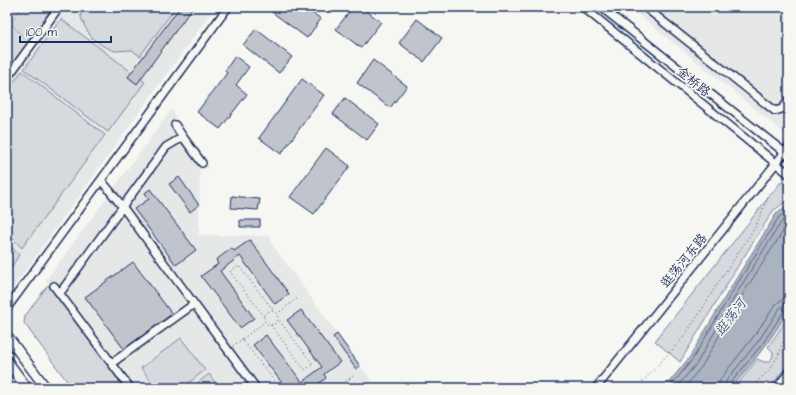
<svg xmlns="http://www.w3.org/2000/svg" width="796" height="395" viewBox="0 0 796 395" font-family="'Architects Daughter','LXGW WenKai TC',sans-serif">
<rect width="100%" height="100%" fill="#f6f6f2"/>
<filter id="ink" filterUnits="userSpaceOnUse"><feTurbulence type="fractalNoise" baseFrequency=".025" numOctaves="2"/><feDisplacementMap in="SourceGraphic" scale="8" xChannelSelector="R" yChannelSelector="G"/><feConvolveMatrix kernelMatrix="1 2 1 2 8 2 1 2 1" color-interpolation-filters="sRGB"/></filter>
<g filter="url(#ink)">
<path fill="#e6e7e7" d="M7,7h208l-208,289z
M629,7h160v123l-3,4z
M172,109l10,23 27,36 -9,1 -1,66 72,1v7l106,145h-252l-79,-108z"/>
<path fill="#d6d9dd" stroke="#78849e" d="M7,7h46l-40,56 -6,-6z
M81,7h95l-36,49 -8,-6 -17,1 -12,-5 -11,-8 -7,-11 -4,-10z
M61,19l84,63 -37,50 -84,-63z
M22,71l83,64 -83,113 -15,-15v-142z
M783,182l6,5v12l-16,12 -35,55 -58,96 -25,-21 125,-158z
M7,242l12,13 -12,19z
M48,285l76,103h-52l-48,-65 1,-7z
M789,316v46l-19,26h-35l22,-29 7,3h5c3,-3 4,-6 4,-10l-5,-5z
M181,338l24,32 -23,18h-26l-15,-20z
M209,374l8,11 -4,3h-22z"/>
<path fill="#abb2c0" stroke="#717e99" d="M789,204v107l-23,34 -34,43h-68l25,-30 45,-76 42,-68z"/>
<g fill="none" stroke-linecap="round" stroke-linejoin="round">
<path stroke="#556385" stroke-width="1" d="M669,388l23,-28 45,-76 42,-67 10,-8
M676,388l21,-25 44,-77 41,-65 7,-6
M684,388l18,-22 44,-77 41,-64 2,-2
M718,388l1,-5 2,-5 33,-42 22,-32 7,-5 6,-1
M724,388l2,-7 33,-41 21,-32 4,-3 5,-1
M730,388v-4l33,-41 21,-32 2,-1h3"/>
</g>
<path fill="#c0c4cd" stroke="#1b2f5e" d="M180,7h13l-56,77 -9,-7z
M265,7h39l17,12 -14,19z
M353,7h8l20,15 -20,26 -25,-19z
M417,19l25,19 -18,24 -25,-19z
M256,29l36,28 -13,16 -36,-28z
M235,56l14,11 -13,18 11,9 -27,35 -23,-17 30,-39 -2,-2z
M373,60l34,26 -17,22 -33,-25z
M302,79l22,16 -43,59 -22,-16z
M345,98l34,26 -12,16 -34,-26z
M326,148l24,18 -36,48 -24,-17z
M179,177l20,28 -9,7 -21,-28z
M150,189l46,61 -20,15 -42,-56 15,-10 -4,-6z
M232,196l28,3 -2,11 -27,-2z
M240,220h20v7h-20z
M250,240l39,54 -14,10 -35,-48 -20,15 34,47 -14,10 -39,-52 17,-12 -2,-4 16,-12 2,3z
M133,262l39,52 -48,35 -39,-52z
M301,310l39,52 -16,12 2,4 -13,10h-27l-33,-43 13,-10 36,47 20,-15 -35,-47z
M337,334l23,32 -4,3 -23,-32z"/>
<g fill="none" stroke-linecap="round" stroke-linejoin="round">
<g stroke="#1b2f5e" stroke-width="10">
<path id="minor" d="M583,7l206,167
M601,7l188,149
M645,7l130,104 7,-2 7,-9
M7,78l52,-71
M175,125l8,12 19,26
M101,180l21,26 134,182
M54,286l76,102
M60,293l106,-146 17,-10
M7,308l221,-301
M112,363l82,-59
M596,388l193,-241
M777,388l12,-16"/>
</g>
<g stroke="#1b2f5e" stroke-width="12">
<path id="major" d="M7,336l39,52
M7,361l20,27"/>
</g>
<path stroke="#1b2f5e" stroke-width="1" stroke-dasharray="1 3" stroke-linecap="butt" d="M12,21c2,-5 7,-8 9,-14
M7,24l5,-2 1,4c5,4 8,10 13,13
M264 318a7 7 0 1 1 14 0a7 7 0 1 1-14 0Z
M277,314l22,-17
M264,316l-34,-44 9,-6 35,45
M271,325l34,45 8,-6 -35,-45
M242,339l38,49
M233,346l32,-24
M336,388l17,-12
M637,388l45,-49 16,-23 18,-30 40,-60 13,-32 -1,-3
M751,388c6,-7 14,-13 20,-21 10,-13 13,-28 18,-44"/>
<use href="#minor" stroke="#f6f6f2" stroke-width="7"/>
<use href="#major" stroke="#f6f6f2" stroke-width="9"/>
</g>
</g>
<g text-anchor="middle" stroke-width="3.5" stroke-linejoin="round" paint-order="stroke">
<g font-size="13" fill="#1b2f5e" stroke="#f6f6f2">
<text transform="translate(694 81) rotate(39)" y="5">金桥路</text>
<text transform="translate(683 260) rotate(-51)" y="5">逛荡河东路</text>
</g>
<g font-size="14" font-style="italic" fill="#46567b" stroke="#f6f6f2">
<text transform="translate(730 317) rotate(-53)" y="5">逛荡河</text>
</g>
</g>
<rect width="796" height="395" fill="none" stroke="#f6f6f2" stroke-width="24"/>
<rect x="12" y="12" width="772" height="371" fill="none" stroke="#1b2f5e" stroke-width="1.5" filter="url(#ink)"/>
<path d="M20 36v6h91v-6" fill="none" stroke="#1b2f5e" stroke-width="2"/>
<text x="26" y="36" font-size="12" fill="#1b2f5e" stroke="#f6f6f2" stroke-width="3" paint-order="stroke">100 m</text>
</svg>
